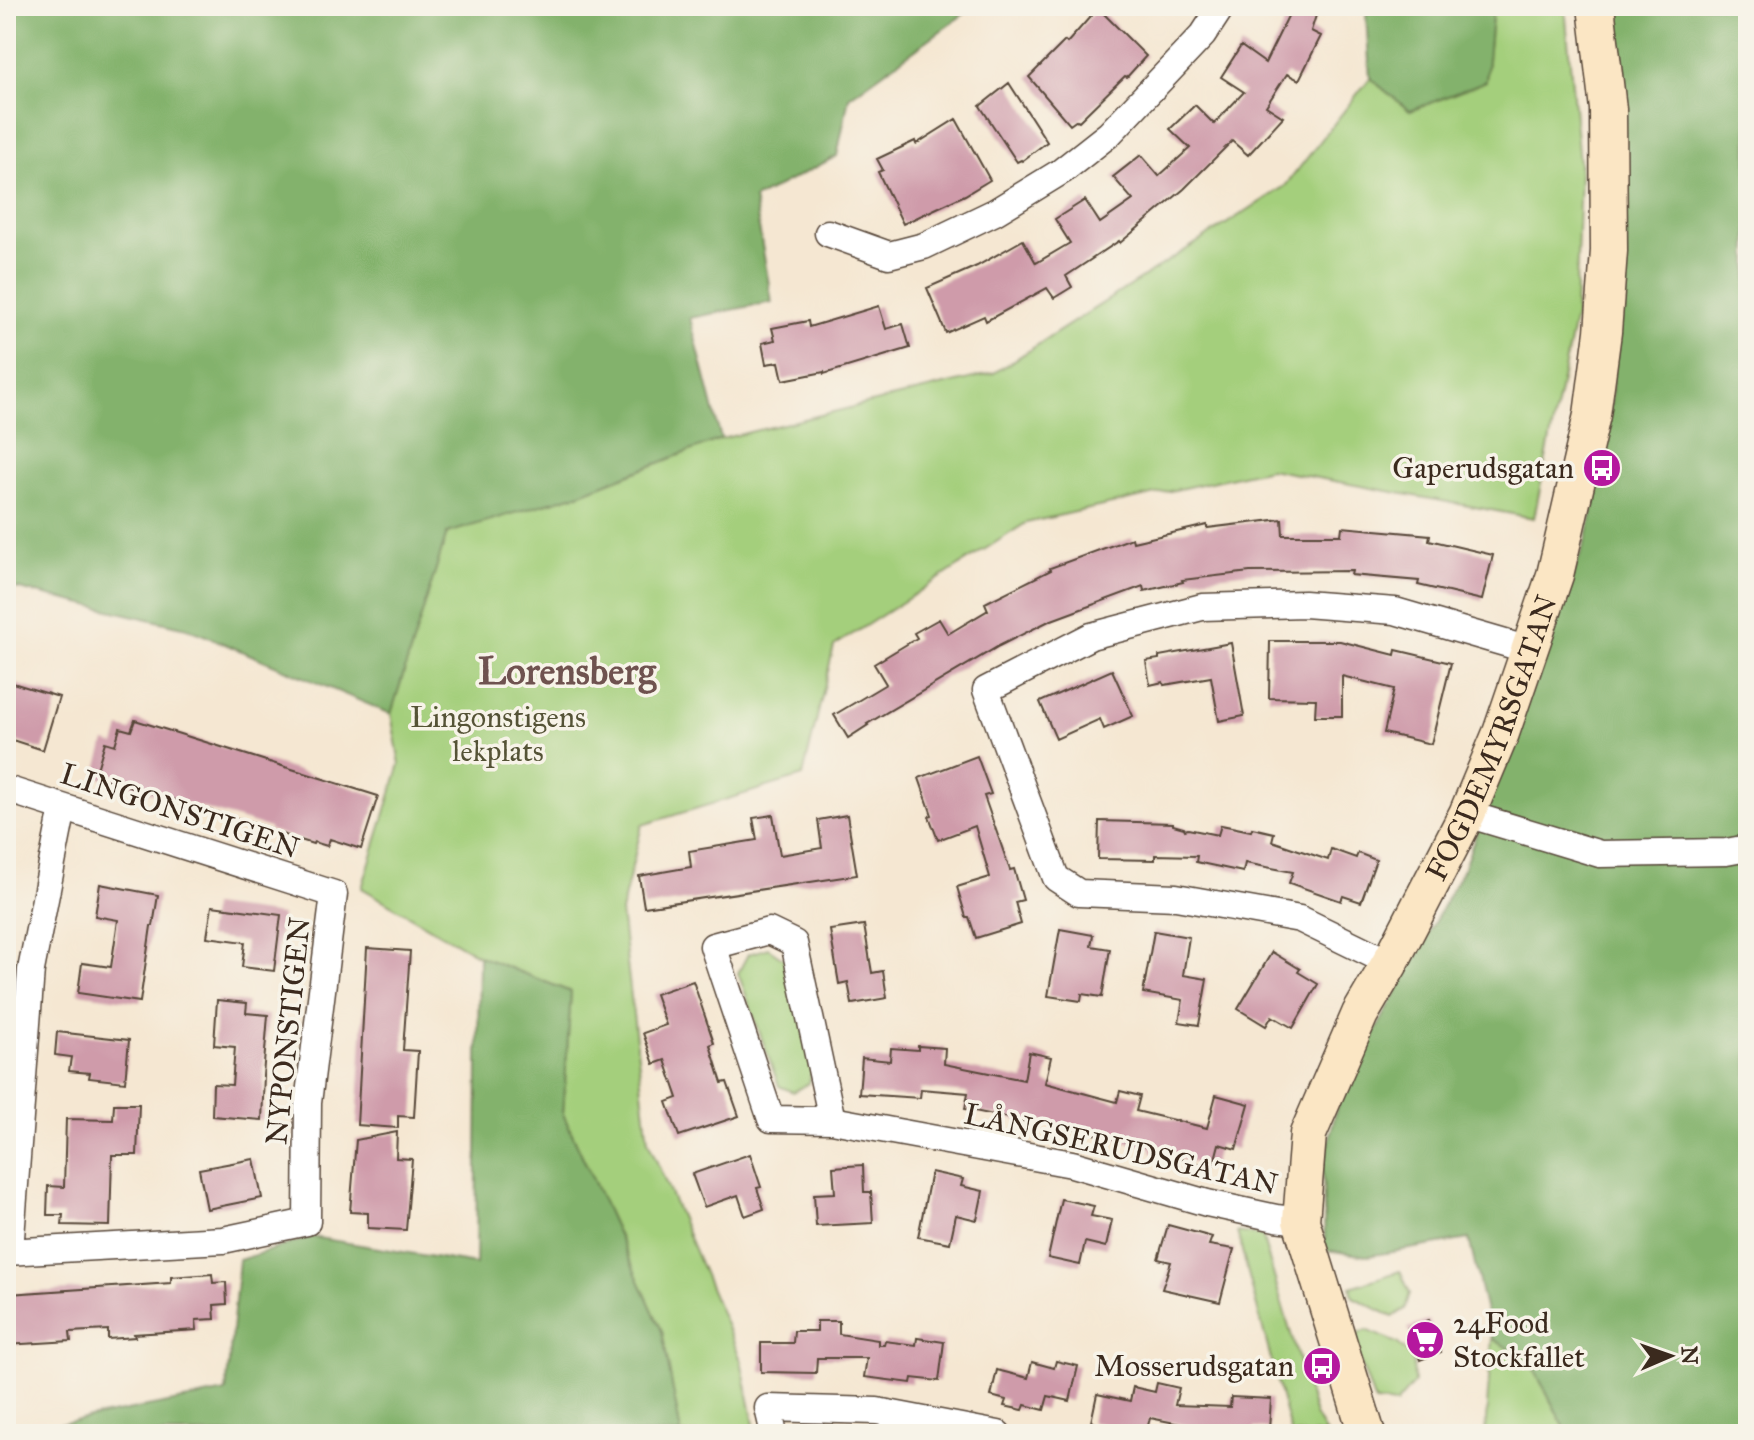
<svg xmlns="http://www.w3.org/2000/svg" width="1754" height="1440" viewBox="0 0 1754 1440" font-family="'IM FELL Great Primer',serif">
<rect width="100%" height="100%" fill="#f7f3e8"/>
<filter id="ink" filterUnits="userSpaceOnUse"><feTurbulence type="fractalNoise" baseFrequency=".0125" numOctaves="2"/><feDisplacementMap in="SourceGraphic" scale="16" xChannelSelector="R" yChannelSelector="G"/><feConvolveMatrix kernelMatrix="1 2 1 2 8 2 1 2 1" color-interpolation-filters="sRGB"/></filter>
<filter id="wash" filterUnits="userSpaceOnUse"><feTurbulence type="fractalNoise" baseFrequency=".006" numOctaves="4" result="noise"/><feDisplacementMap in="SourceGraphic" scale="32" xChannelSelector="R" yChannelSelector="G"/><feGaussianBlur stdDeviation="1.8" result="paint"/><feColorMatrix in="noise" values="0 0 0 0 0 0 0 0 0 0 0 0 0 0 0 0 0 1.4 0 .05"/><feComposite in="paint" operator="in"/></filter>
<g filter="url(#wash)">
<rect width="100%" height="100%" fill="#f5e7d2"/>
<path fill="#a4cf7c" stroke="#707c4d" stroke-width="2" d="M1493,6h72l15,168 -5,142 -41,202 -265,-49 -243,54 -192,123 -31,130 -161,49 -21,87 27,229 93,219 15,74h-75l-19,-103 -99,-217 8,-122 -92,-36 -117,-68 38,-124 -9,-50 56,-181 131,-39 143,-55 273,-66 291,-187 85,-108 40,33 76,-30z
M768,948l19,13 26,103 -4,19 -16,9 -14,-6 -41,-113 10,-19z
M1237,1232l25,4 53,179 11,19h-35z
M1400,1271l10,22 -5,16 -12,8 -40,-20 -2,-10z
M1366,1330l31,13 16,14 1,26 -18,21 -21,-2 -21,-57 5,-12z
M1492,1338l39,25 37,71h-83z"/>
<path fill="#83b26c" stroke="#5f6e45" stroke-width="2" d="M6,6h969l-126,91 -12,59 -83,43 18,103 -82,16 31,121 -143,55 -131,39 -56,181 -204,-86 -181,-42z
M1371,6h122l-7,75 -76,30 -40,-33 -4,-63z
M1617,6h131v1428h-180l-37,-71 -39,-25 -23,-99 -101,17 -43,-6 -2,-81 15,-68 126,-234 123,-330 20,-90 18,-221 -5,-188z
M479,956l92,36 -8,122 99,217 19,103h-675l220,-42 13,-132 73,-23 164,27z"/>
<g id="blocks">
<path fill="#cf9baa" d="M1293,6h26l-8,25 10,5 -22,44 -12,-6 -21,32 17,11 -35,38 -16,-14 -48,48 -64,54 -1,-2 -53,35 6,11 -18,11 -7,-10 -61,33 -2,-5 -38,17 -19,-45 50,-22 46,-26 13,23 34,-20 -15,-24 30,-19 15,23 33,-23 -20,-23 28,-22 18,21 31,-28 -20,-19 25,-24 19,19 30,-32 -23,-15 20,-31 24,17z
M1098,8l48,48 -19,21 -2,-1 -46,45 -2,-1 -7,5 -41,-48 36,-36 2,2z
M1009,83l38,59 -25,19 -1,-1 -4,2 -37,-56z
M956,119l34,61 -25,15 -62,29 -25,-52 5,-2 -6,-11 38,-18 1,3z
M879,306l7,23 17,-5 7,24 -86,26v-2l-41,8 -4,-18 -13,2 -4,-21 13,-3 -3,-12 36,-7 1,6z
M1282,519l1,16h58l1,-8 88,8 -1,5 64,15 -11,45 -64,-15 1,-4 -68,-6 1,-4 -102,1 -68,8 1,2 -39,9 -1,-5 -94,35 -50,25 -132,78 1,1 -20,13 -14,-23 52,-31 -12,-20 43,-26 -3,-5 25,-14 9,15 40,-24 -3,-7 66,-33 -1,-2 82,-30 1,4 74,-17v3z
M1270,641h70l55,14 1,-5 55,13 -20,81 -47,-11 10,-44 -52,-13v40h-27l1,-17 -47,-1z
M1231,643l13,73 -25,5 -8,-44 -47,8 -1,-3 -13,3 -4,-24 13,-2v-3z
M1112,670l21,46 -29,13 -4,-10 -44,20 -16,-37z
M6,681l53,16 -16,53 -37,-12z
M135,720l243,76 -17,53 -31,-10 -3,7 -13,-4 -1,2 -44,-14v-2l-174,-52 10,-34 10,3 5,-17 11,3z
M977,756l14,38 -7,2 26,74 4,-1 9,31 -8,2 6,22 -45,14 -7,-21h-3l-9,-30 33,-10 -15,-51 -37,14 -9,-24 3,-1 -13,-37z
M773,815l7,40 42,-7 -4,-28 29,-5 10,60 -213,32 -5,-31 52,-9 -2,-16 68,-11 -4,-22z
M1099,821l74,2v2l11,3 1,2 3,-1 30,6 3,-10 30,6 1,-3 22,5 -2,8 56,19 3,-11 25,9 2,-5 18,7 -15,42 -18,-6 -2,5 -52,-18 4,-11 -48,-9 -2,9 -47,-10 1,-6 -42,-1v5l-57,-1z
M100,884l58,11 -5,31h-2l-11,76 -62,-9 4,-30 29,4 7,-47 -23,-4z
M212,906l69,9 -7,56 -32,-4 3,-25 -38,-5z
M864,925l8,48 11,-2 4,27 -35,6 -4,-22 -9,2 -9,-54z
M1060,929l33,6 -2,11 19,3 -8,48 -20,-3 -1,7 -33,-5z
M1154,931l35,6 -6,38 24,4 -8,46 -20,-3 4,-22 -40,-7z
M367,948l43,3 -7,99 15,1 -4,66 -16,-1v12l-41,-3z
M1272,952l28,17 -2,3 20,12 -25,44 -21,-12 -6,10 -28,-17z
M693,981l21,62 -4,2 12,38 5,-1 12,34 -60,20 -12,-34 11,-4 -13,-38 -11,4 -11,-31 23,-8 -11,-31z
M217,1000l30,3 -1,10 22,2 -5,61h1l-2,44 -50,-4 1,-32 19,1 3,-38 -21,-2z
M57,1032l72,8 -4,42 -36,-4 1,-5 -21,-2 2,-14 -16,-2z
M918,1046l27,2 -1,16 80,16 5,-28 22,5 -6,26 72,19 3,-11 20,5 -4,15 71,17 9,-33 33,9 -13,45 -17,-5 -6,23 -62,-15 1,-4 -114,-28 -1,4 -72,-15 3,-16 -47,-4 -1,9 -61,-4 3,-36 28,3 1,-13 27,2z
M114,1104h25l-2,51h-25l-2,71 -48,-1 1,-10h-16l1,-29 16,1 2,-68 47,1z
M397,1132l-1,26 16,1 -6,71 -38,-2v-15l-18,-1 6,-72z
M750,1154l11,33 -4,1 7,21 -19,7 -7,-21 -34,12 -12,-33z
M254,1159l8,39 -55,11 -8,-40z
M863,1165l1,27h7l2,31 -57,3 -2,-32 21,-1 -2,-26z
M931,1172l32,7 -2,7 22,5 -6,29 -21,-5 -6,28 -32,-6z
M1061,1199l33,7 -3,10 21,4 -6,27 -21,-5 -5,23 -32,-7z
M1168,1225l44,12 -3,8 25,4 -14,53 -58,-13 9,-27 -13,-3z
M212,1274l1,9 13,-1 1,22 -13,1 1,14 -19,1 1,10 -63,4 1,3 -27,2v-9l-38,2 1,9 -65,4v-26l4,-1 -1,-24 162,-11v-6z
M1429,1320l12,32 -21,8 -12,-32z
M817,1321h22v13l39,6v5h6l1,-4 31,4 1,-7 27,4 -5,39 -27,-3 -1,5 -47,-6 3,-19h-50l-1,15 -55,-1v-29h32l1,-12h23z
M1056,1361l22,5 -8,35 -22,-5 -4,14 -19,-5 -2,5 -19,-4 2,-6 -15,-4 6,-26 31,8 4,-16 22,6z
M1157,1383l22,5 -4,17 55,2 1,-10 40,2 -2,30 -15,-1v6h-60l1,-7 -45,-9 -4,15 -55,-11 6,-28 33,7 3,-14 22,5z"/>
</g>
</g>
<g filter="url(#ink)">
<use href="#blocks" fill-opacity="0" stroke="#574639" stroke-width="2"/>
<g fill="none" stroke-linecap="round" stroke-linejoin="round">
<g stroke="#574639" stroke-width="29">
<path id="street" d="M828,233l61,22 35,-9 71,-34 67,-41 47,-37 94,-99 19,-29
M6,789l328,105 -26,209 -1,119 -84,18 -217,12
M1467,814l133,40 126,-2 22,-4
M1390,963l-90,-44 -124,-22 -97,-4 -23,-15 -70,-188 105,-54 111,-29 102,-3 91,7 134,39
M832,1120l-38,-177 -25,-12 -56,15 58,173 61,1 240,44 135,39 69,15 25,3
M10,1251l21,-281 32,-162
M774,1434l-6,-26 109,3 121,23"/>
</g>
<g stroke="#574639" stroke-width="39">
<g id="secondary">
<path id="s1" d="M1367,1434l-66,-213 7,-87 52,-120 30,-51 77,-149 34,-81 54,-158 37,-160 11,-83 6,-81 -1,-142 -12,-103"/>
</g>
</g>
<use href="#street" stroke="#fff" stroke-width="26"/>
<use href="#secondary" stroke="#fbe6c4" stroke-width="36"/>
</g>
</g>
<defs>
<g id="bus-disc" transform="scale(2)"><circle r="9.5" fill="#b5179e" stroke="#f7f3e8"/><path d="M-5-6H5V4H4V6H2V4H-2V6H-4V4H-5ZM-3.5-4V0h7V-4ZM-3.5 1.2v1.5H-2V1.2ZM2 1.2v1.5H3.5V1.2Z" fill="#fff"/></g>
<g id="supermarket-disc" transform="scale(2)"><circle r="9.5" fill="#b5179e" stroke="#f7f3e8"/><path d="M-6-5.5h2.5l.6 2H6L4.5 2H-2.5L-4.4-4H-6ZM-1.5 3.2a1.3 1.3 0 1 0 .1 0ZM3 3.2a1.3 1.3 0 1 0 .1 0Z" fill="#fff"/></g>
</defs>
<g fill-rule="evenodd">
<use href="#bus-disc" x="1602" y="468"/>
<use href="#supermarket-disc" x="1425" y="1340"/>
<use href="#bus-disc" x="1322" y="1366"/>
</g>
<g text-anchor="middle" stroke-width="7" stroke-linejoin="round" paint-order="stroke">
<g font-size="30" fill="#3b2a1e" stroke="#f7f3e8" text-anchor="end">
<text x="1574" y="478">Gaperudsgatan</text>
<text x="1453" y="1333" text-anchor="start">24Food<tspan x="1453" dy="34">Stockfallet</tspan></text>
<text x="1294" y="1376">Mosserudsgatan</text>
</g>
<g font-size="30" fill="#555336" stroke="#f7f3e8">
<text x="498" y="727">Lingonstigens<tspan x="498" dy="34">lekplats</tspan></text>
</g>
<g font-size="30" fill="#3b2a1e" stroke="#f7f3e8">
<text dy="10" stroke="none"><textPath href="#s1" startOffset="748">FOGDEMYRSGATAN</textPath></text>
<text transform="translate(180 811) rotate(18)" y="10">LINGONSTIGEN</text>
<text transform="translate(288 1031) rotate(-84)" y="10">NYPONSTIGEN</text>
<text transform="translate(1121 1149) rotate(13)" y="10">LÅNGSERUDSGATAN</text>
</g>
<g font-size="38" font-weight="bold" fill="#6f524f" stroke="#f7f3e8">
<text x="567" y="684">Lorensberg</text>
</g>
</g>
<rect width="1754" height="1440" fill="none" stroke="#f7f3e8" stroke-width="32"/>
<g transform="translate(1670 1356) rotate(88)" stroke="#f7f3e8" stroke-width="6" paint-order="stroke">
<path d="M0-6L14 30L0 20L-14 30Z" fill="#3b2a1e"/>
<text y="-12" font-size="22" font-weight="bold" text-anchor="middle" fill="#3b2a1e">N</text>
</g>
</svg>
